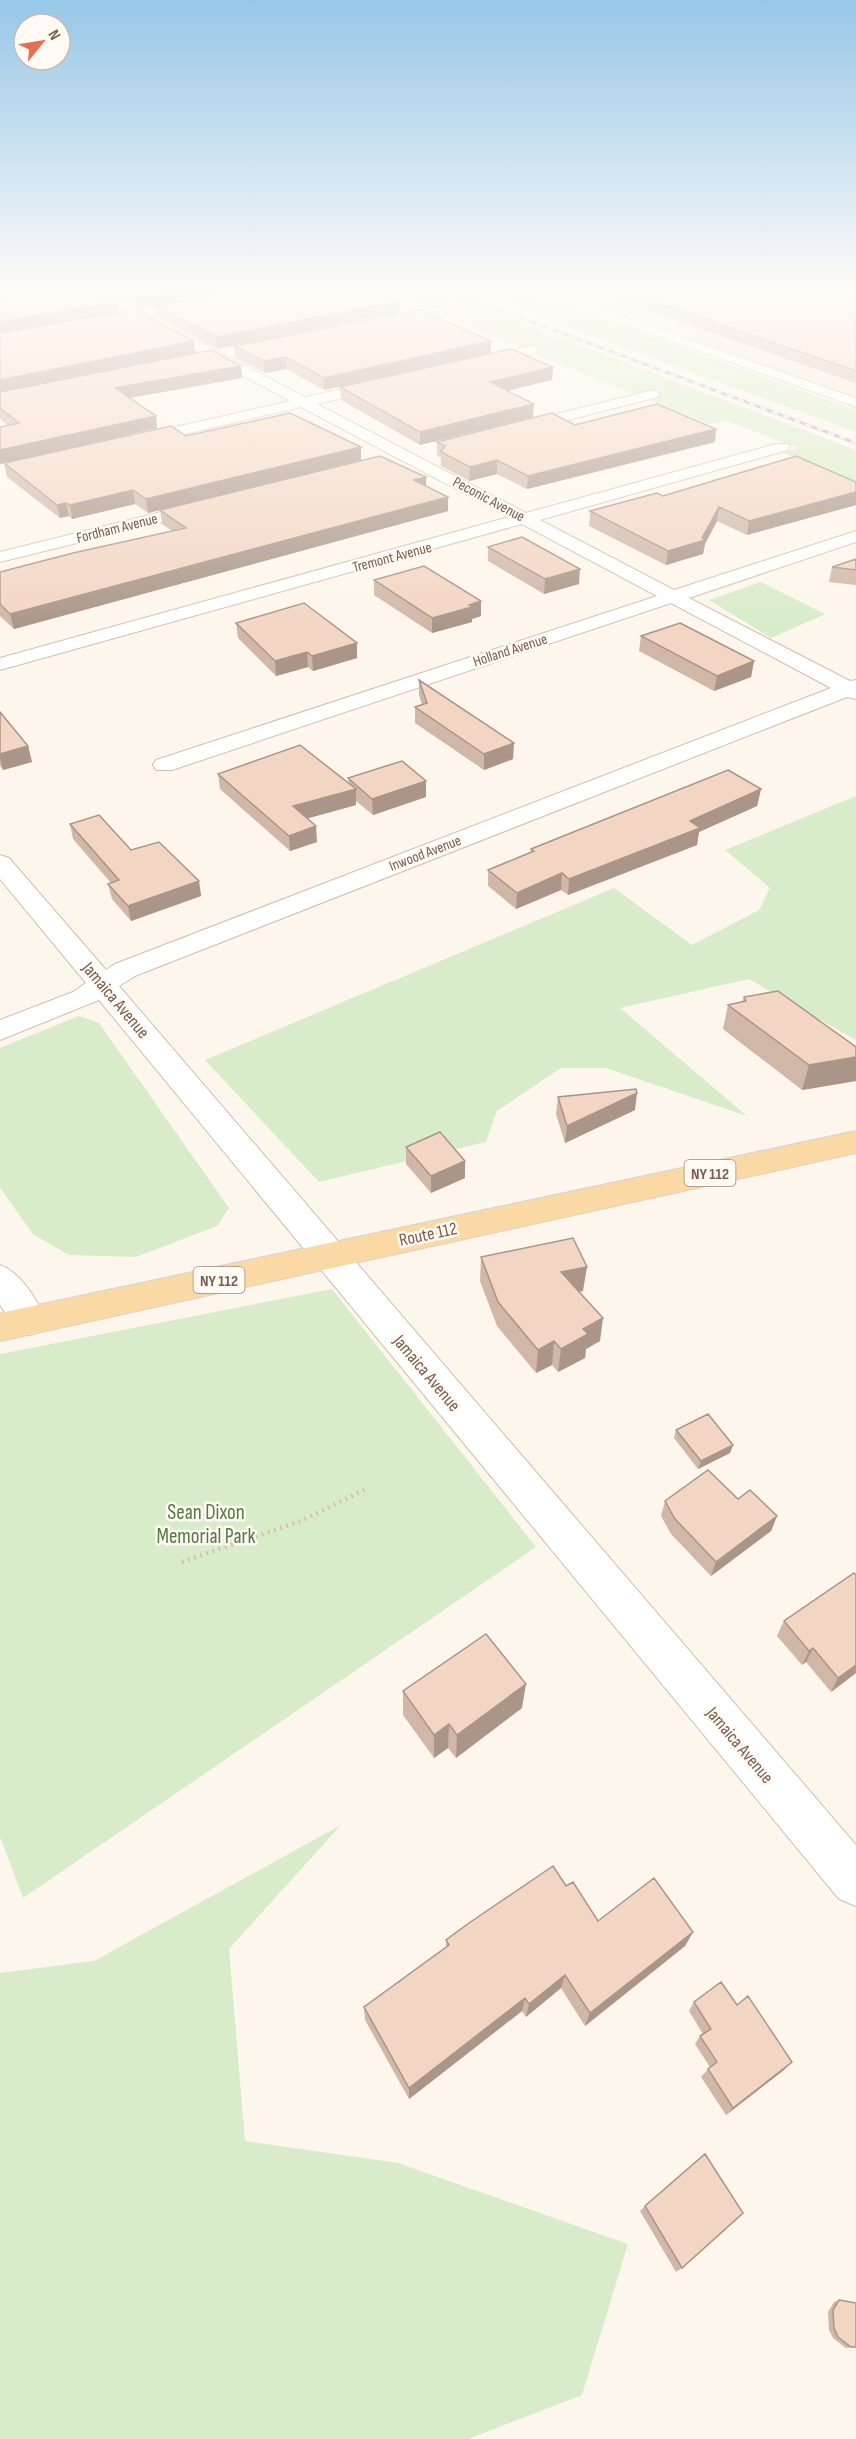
<svg xmlns="http://www.w3.org/2000/svg" width="856" height="2439" viewBox="0 0 856 2439" font-family="'Sofia Sans Condensed',sans-serif">
<rect width="100%" height="100%" fill="#fdf6ec"/>
<path fill="#f5e8da" d="M534,290h322v113z"/>
<path fill="#d8ecc9" d="M386,290h49l421,160v31l-73,-28 15,-5 -71,-27 -18,3 -317,-128z
M467,290h52l337,120v22z
M761,582l64,32 -54,24 -62,-38z
M856,796v244l-107,-61 -129,29 127,108 -141,-48h-45l-64,43 -11,31 -167,40 -114,-122 409,-172 78,57 67,-35 11,-22 -45,-38z
M79,1016l20,7 130,185 -12,18 -81,31 -67,-2 -36,-21 -33,-46v-140z
M332,1289l204,258 -513,351 -23,-61v-483z
M341,1825l-112,124 16,192 153,22 230,81 -46,151 -114,44h-468v-466l94,-12z"/>
<g fill="none" stroke-linecap="round" stroke-linejoin="round">
<g stroke="#d1beb0" stroke-width="2">
<path id="minor" d="M84,290h16l205,107 79,-17 5,1 2,3 -2,3 -72,17 209,109 250,-69h12l2,3 -2,3 -248,70 134,70 182,-59v11l-167,56 161,83 6,-1v19l-9,-2 -712,279 -16,10 737,859v61l-17,-7 -740,-899 -99,40v-20l73,-28 13,-9 -86,-104v-24l9,3 97,112 9,-6 716,-276 -160,-85 -499,167h-16l-3,-5 3,-5 501,-164 -135,-72 -522,146v-12l509,-141 -208,-110 -168,39 -6,-2 -2,-3 2,-3 163,-37z
M528,290h19l309,108v9z
M439,307l5,1v6l-60,12 -7,-4 7,-4z
M532,346l5,1v6l-61,14 -7,-4 2,-3z
M653,390l7,4 -2,3 -141,36 -8,-5 3,-3z
M205,501l9,5 -3,4 -211,52v-10z
M0,1265c21,7 37,36 48,56l-6,10 -12,4 -12,-4 -18,-26z"/>
</g>
<g stroke="#dad1cd" stroke-width="2">
<path id="major" d="M856,1131v22l-856,188v-28z"/>
</g>
<path stroke="#d9b8a5" stroke-width="4.5" stroke-dasharray="1.5 5" stroke-linecap="butt" d="M182,1562l121,-42 63,-31"/>
<use href="#minor" fill="#fff" fill-rule="evenodd"/>
<use href="#major" fill="#fbd9a5" fill-rule="evenodd"/>
<g stroke="#b9a8c9" stroke-width="3">
<path id="rail" d="M446,290l410,153"/>
</g>
<use href="#rail" stroke="#fffaf3" stroke-width="2" stroke-dasharray="6" stroke-linecap="butt"/>
</g>
<path fill="#d1b7a8" d="M0,290l118,22 -84,16 160,13 1,12 -59,12 105,1 1,12 -112,20 26,18 1,12 -157,36v-37l8,-1 -8,-7z
M105,290h133l-99,19z
M588,290h268v93z
M155,306l245,6 -183,37 -60,-32z
M234,346l257,7 -167,37 -37,-21 -22,4 -30,-15z
M552,380l-45,11 26,26 -113,28 -79,-45 -1,-13z
M575,425l140,17 -188,47 -30,-15 -28,7 -28,-15v-8l-4,-3v-13z
M186,436l175,11v13l65,17v9l22,11v14l-434,118 -14,-13v-44l172,-41 -10,-7 -2,-14 -12,3 -13,-9 -63,15 -3,-3 -9,2 -53,-41 -3,-14z
M856,482v23l-109,30 -30,-14 -12,23 -2,10 -37,11 -77,-39 1,-15 73,-15z
M488,547l91,37 -35,10 -56,-33z
M856,559v26l-27,-3 3,-15z
M374,580l107,21v15l-9,3v3l-40,11 -58,-38z
M236,623l121,20v15l-44,13 -5,-4 -32,9 -38,-38z
M641,636l113,25 -3,16 -37,14 -75,-40z
M419,680l94,79 -29,11 -69,-47v-16l7,-2 -3,-10z
M0,712l28,34 4,16 -29,8 -3,-4z
M218,774l131,10 -1,-6 78,3v16l-53,18 -17,-14v4l-49,13 10,24 -27,9 -70,-62z
M761,789l-4,17 -58,26 -2,13 -129,50 -7,-5 -45,19 -28,-23v-16l43,-18v-3z
M70,824l129,57 2,15 -70,25 -19,-22 -4,-15 3,-1 -38,-44z
M744,997l112,50v34l-54,9 -79,-61 5,-24 14,-3z
M558,1097l77,13 -70,33 -9,-29z
M406,1147l59,14v17l-34,15 -25,-29z
M481,1257l102,34 -4,1 21,49 -14,8 -1,9 -27,14 -6,-7 -16,8 -39,-47 -17,-45z
M676,1430l57,15 -3,8 -32,16 -24,-31z
M738,1499l39,17 -6,15 -60,45 -40,-42 -10,-18 4,-15z
M856,1575v98l-25,19 -25,-30 -4,3 -25,-29 7,-15z
M403,1691l119,17 -66,50 -8,-10 -14,10 -31,-43z
M566,1886l32,35 95,11 -8,14 -100,80 -24,-38 -35,29 -4,-6 -113,88 -44,-79 -1,-13 82,-60v-7z
M694,2002l43,3 47,65 -58,45 -25,-38 9,-10 -15,-23 5,-8 3,-2 -14,-23z
M645,2206l37,62 -6,4 -36,-61z
M839,2300l17,47 -10,1 -13,-10 -4,-8 -1,-18 6,-10z"/>
<path fill="#aa9588" d="M178,290h60l-99,19 -1,-12z
M117,301l1,11 -118,22v-12z
M400,301v11l-183,37 -1,-12z
M194,341l1,12 -195,40v-13z
M491,341v12l-167,37v-12z
M286,357l1,12 -22,4 -1,-12z
M241,366l1,12 -125,22 -2,-12z
M553,367l-1,13 -63,15 1,-13z
M534,404l-1,13 -113,28v-13z
M156,416l1,12 -157,36v-14z
M716,429l-1,13 -188,47 1,-13z
M361,447v13l-213,53 -2,-14z
M497,460v14l-28,7 1,-14z
M426,477v14l-12,-11z
M133,490l2,14 -63,15 -2,-14z
M856,492v13l-109,30 2,-14z
M448,497v14l-434,118 -4,-15z
M66,503l3,13 -9,2 -3,-13z
M719,507l-2,14 -12,23 -2,10 -37,11 2,-14 34,-13z
M580,569l-1,15 -35,10 1,-15z
M481,601v15l-9,3v3l-40,11v-15z
M357,643v15l-44,13 -1,-15z
M307,652l1,15 -32,9 -1,-15z
M754,661l-3,16 -37,14 3,-15z
M514,743l-1,16 -29,11v-16z
M28,746l4,16 -29,8 -3,-12v-4z
M426,781v16l-53,18 -1,-16z
M356,789v16l-61,17 -2,-16z
M761,789l-4,17 -58,26 -2,13 -129,50 1,-16 121,-58z
M316,826l1,16 -27,9 -1,-15z
M562,873l-1,17 -45,19 1,-16z
M199,881l2,15 -70,25 -3,-15z
M856,1057v24l-54,9 7,-25z
M637,1093l-2,17 -70,33 2,-17z
M465,1161v17l-34,15v-17z
M587,1267l-4,24 -24,5 2,-24z
M603,1318l-3,23 -14,8 -1,9 -27,14 3,-23 22,-20z
M554,1341l-2,24 -16,8 2,-23z
M733,1445l-3,8 -32,16 3,-8z
M777,1516l-6,15 -60,45 5,-14z
M813,1648l-7,14 -4,3 7,-14z
M856,1665v8l-25,19 7,-14z
M526,1684l-4,24 -66,50 1,-23z
M449,1724l-1,24 -14,10v-23z
M693,1932l-8,14 -100,80 5,-13z
M565,1975l-4,13 -35,29 3,-13z
M525,1998l-3,13 -113,88v-11z
M792,2062l-8,8 -58,45 7,-7z"/>
<path fill="#f3d5c3" stroke="#aa9588" stroke-width="1.5" d="M0,290h98l19,11 -117,21z
M124,290h54l-40,7z
M245,290h128l27,11 -184,36 -61,-31z
M620,290h236v81z
M134,310l60,31 -194,39v-47z
M420,310l71,31 -167,37 -38,-21 -22,4 -30,-15z
M511,349l42,18 -63,15 44,22 -114,28 -80,-45z
M211,350l30,16 -126,22 41,28 -156,34v-23l19,-4 -19,-15v-16z
M657,404l59,25 -188,47 -31,-16 -27,7 -29,-15 4,-6 -8,-4 115,-29 23,12z
M290,413l71,34 -215,52 -13,-9 -63,15 -4,-2 -9,2 -53,-42 167,-37 15,10z
M380,456l46,21 -12,3 34,17 -438,117 -10,-10v-32l73,-19 113,-25 -26,-18z
M796,456l60,26v10l-107,29 -30,-14 -17,31 3,2 -37,11 -78,-40 67,-18 6,3z
M522,537l58,32 -35,10 -57,-32z
M856,559v11l-24,-3z
M424,566l57,35 -12,4 3,2 -40,11 -58,-38z
M304,603l53,40 -45,13 -5,-4 -32,9 -39,-38z
M680,623l74,38 -37,15 -76,-40z
M419,680l95,63 -30,11 -69,-47 12,-4z
M0,712l28,34 -28,8z
M300,745l56,44 -63,17 23,20 -27,10 -71,-62z
M402,761l24,20 -54,18 -24,-21z
M728,770l33,19 -71,32 10,7 -131,51 -7,-6 -45,20 -29,-23 46,-19 -3,-2z
M99,815l32,35 28,-8 40,39 -71,25 -20,-22 11,-4 -49,-56z
M778,991l78,56v10l-47,8 -81,-60 18,-4 -2,-4z
M636,1089l1,4 -70,33 -9,-29z
M440,1132l25,29 -34,15 -25,-29z
M573,1238l14,29 -26,5 42,46 -20,11 5,5 -27,15 -7,-8 -16,9 -40,-48 -17,-45z
M708,1414l25,31 -32,16 -25,-31z
M708,1470l30,29 12,-9 27,26 -61,46 -41,-43 -10,-18z
M854,1573l2,2v90l-18,13 -25,-30 -4,3 -25,-30z
M486,1634l40,50 -69,51 -8,-11 -15,11 -31,-44z
M553,1866l13,20 7,-4 25,39 56,-43 39,54 -103,81 -25,-38 -36,29 -4,-6 -116,90 -45,-81 85,-62 -3,-5 23,-17z
M721,1982l16,23 11,-9 44,66 -59,46 -25,-39 9,-7 -17,-26 11,-7 -17,-27z
M705,2154l38,59 -61,55 -37,-62z
M839,2300l17,3v44h-5l-13,-10 -4,-9 -1,-18z"/>
<linearGradient id="sky" x2="0" y2="1"><stop stop-color="#97c7e8"/><stop offset="0.46" stop-color="#fefbf6"/><stop offset="1" stop-color="#fefbf6" stop-opacity="0"/></linearGradient>
<rect width="856" height="632" fill="url(#sky)"/>
<g text-anchor="middle" stroke-width="5" stroke-linejoin="round" paint-order="stroke">
<g font-size="15" fill="#7a5c4d" stroke="#fffaf3">
<text transform="translate(489 499) rotate(28)" y="5">Peconic Avenue</text>
<text transform="translate(117 528) rotate(-14)" y="5">Fordham Avenue</text>
<text transform="translate(392 557) rotate(-15)" y="5">Tremont Avenue</text>
<text transform="translate(510 650) rotate(-18)" y="5">Holland Avenue</text>
<text transform="translate(425 853) rotate(-21)" y="5">Inwood Avenue</text>
</g>
<g fill="#fffaf3" stroke="#a28b7f" stroke-width="1.5">
<rect x="684.5" y="1160" width="51" height="26" rx="4.5"/>
<rect x="193.5" y="1267" width="51" height="26" rx="4.5"/>
</g>
<g font-size="16" font-weight="bold" fill="#7a5c4d">
<text x="710" y="1179">NY 112</text>
<text x="219" y="1286">NY 112</text>
</g>
<g font-size="18" fill="#7a5c4d" stroke="#fffaf3">
<text transform="translate(116 1000) rotate(50)" y="6">Jamaica Avenue</text>
<text transform="translate(428 1234) rotate(-12)" y="6">Route 112</text>
<text transform="translate(427 1373) rotate(50)" y="6">Jamaica Avenue</text>
<text transform="translate(740 1745) rotate(50)" y="6">Jamaica Avenue</text>
</g>
<g font-size="21" fill="#537a41" stroke="#fffaf3">
<text x="206" y="1519">Sean Dixon<tspan x="206" dy="24">Memorial Park</tspan></text>
</g>
</g>
<g transform="translate(42 42) rotate(60)"><circle r="28" fill="#fffaf3" stroke="#cabbb1" stroke-width="1.5"/>
<path d="M0-4.5L10 22L0 15L-10 22Z" fill="#e76f51"/>
<text y="-9" font-size="16" font-weight="bold" text-anchor="middle" fill="#7a5c4d">N</text>
</g>
</svg>
